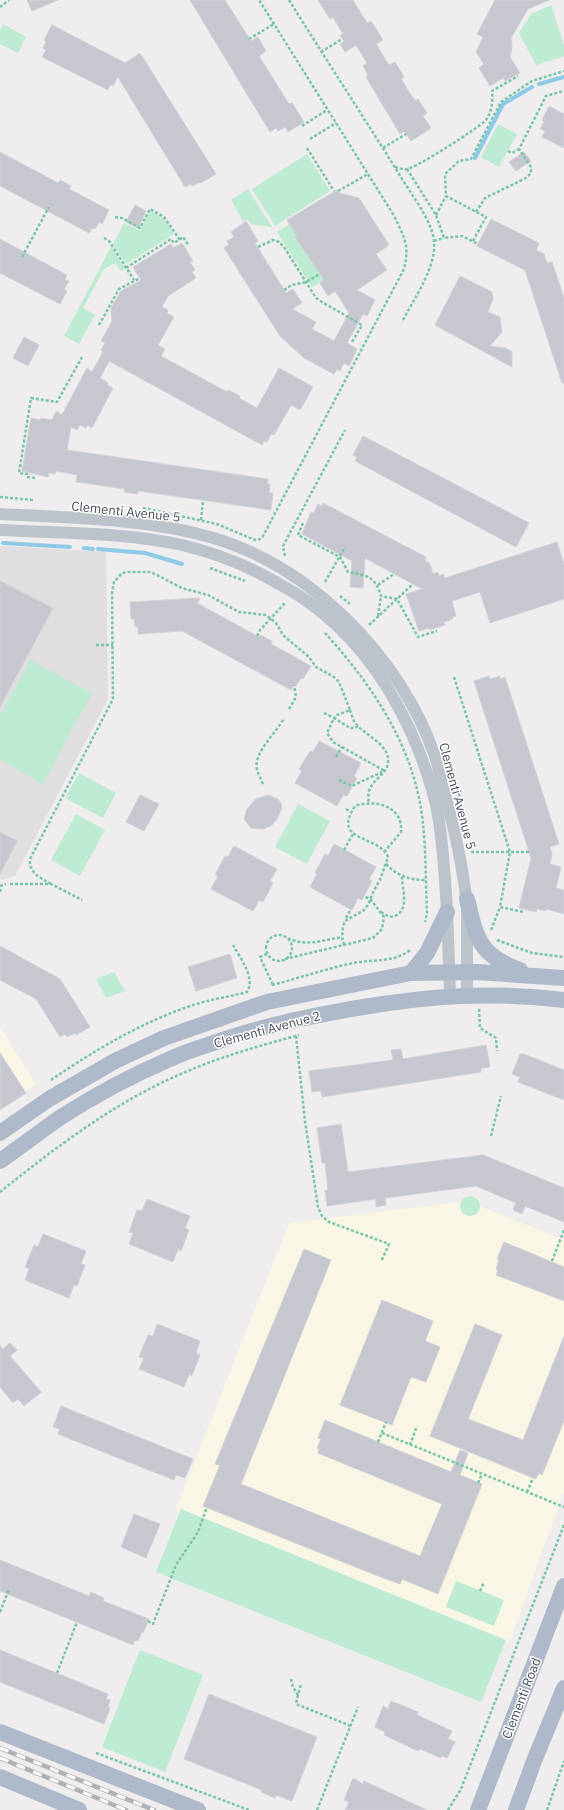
<svg xmlns="http://www.w3.org/2000/svg" width="564" height="1810" viewBox="0 0 564 1810" font-family="'IBM Plex Sans',sans-serif">
<rect width="100%" height="100%" fill="#efeded"/>
<path fill="#faf6e6" d="M0,1027l36,57 -36,26z
M467,1201l97,39v252l-55,151 -334,-132 114,-288z"/>
<path fill="#e0dede" d="M0,546l106,6 2,147 -93,177 -13,4 -2,-1z"/>
<path fill="#bdebd3" d="M551,5l13,40v11l-28,9 -17,-32 12,-19z
M3,24l23,13 -8,16 -18,-9v-14z
M498,124l19,10 -18,33 -18,-10z
M307,154l23,37 -55,35 -23,-37z
M248,189l24,38 -21,-3 -4,-5 -4,2 -12,-21z
M150,211l13,7 11,16 -48,30 -13,-20 11,-21 16,8z
M290,224l7,12 -1,1 28,43 -12,7 -35,-55z
M111,247l14,22 -4,2 -6,-8 -11,6 -21,39 12,7 -16,29 -15,-8z
M30,660l62,33 -49,91 -43,-24v-44z
M79,773l37,20 -13,25 -38,-20z
M298,804l32,17 -23,43 -32,-17z
M76,814l29,16 -25,46 -29,-16z
M114,972l11,19 -19,7 -10,-19z
M460 1206a10 10 0 1 1 20 0a10 10 0 1 1-20 0Z
M181,1509l325,131 -25,62 -325,-130z
M456,1581l48,19 -10,26 -48,-19z
M140,1650l63,25 -38,97 -63,-25z"/>
<g fill="none" stroke-linecap="round" stroke-linejoin="round">
<path stroke="#8dcae5" stroke-width="4" d="M539,84l25,-7
M475,158l28,-54 29,-17
M3,543l67,4
M84,548l9,1
M98,549l47,4 37,11"/>
</g>
<path fill="#c7c8cf" stroke="#d1d2d8" d="M27,0h31l-26,11z
M190,0h35l26,41 7,-4 8,14 -7,5 30,48 3,-1 12,19 -16,10 -3,-5 -7,4 -2,-3 -6,4z
M318,0h35l14,23 4,-2 12,19 -7,4 13,21 6,-3 9,15 -3,2 14,22 3,-2 9,14 -4,3 8,12 -20,13 -7,-10 -4,3 -34,-57 2,-2 -5,-9 4,-3 -11,-18 -11,7 -5,-8 4,-3 -4,-5 3,-2 -10,-17 -3,2z
M495,0h54l-21,9 -17,29 1,10 -2,9 10,16 -15,8 -2,-3 -13,8 -11,-18 5,-4 -8,-12 7,-15 -6,-3z
M52,25l73,38 15,-10 76,121 -15,9 -1,-1 -8,4 -1,-2 -6,3 -67,-110 -5,9 -3,-1 -2,5 -66,-33 4,-7 -3,-2 3,-6 -2,-2z
M549,106l15,8v34l-22,-11 3,-6 -5,-2 4,-7 -2,-2z
M0,152l58,31 2,-3 11,6 -2,3 40,21 -7,14 -3,-2 -4,7 -3,-1 -3,5 -89,-47z
M524,152l7,9 -15,10 -7,-9z
M337,190l2,3 20,5 30,47 -13,9 11,16 -30,20 18,10 -8,16 -4,-2 -16,29 10,6 -8,17 -5,-3 -4,8 -3,-2 -3,5 -30,-16 -24,-22 -56,-88 5,-4 -2,-3 7,-4 -3,-5 15,-11 12,20 -3,2 31,50 7,-4 9,14 -10,6 24,13 -4,7 22,12 15,-28 -14,-22 -7,5 -8,-13 4,-3 -29,-43 2,-1 -10,-16z
M135,205l11,6 -8,17 -12,-6z
M491,219l48,24 -3,7 8,4 3,9 5,-1 12,36v85h-2l-37,-113 -48,-24z
M0,239l67,36 -2,5 4,1 -5,8 3,2 -7,13 -60,-31z
M182,243l11,18 -3,1 5,8 -3,2 4,6 -28,18 -6,11 6,3 -1,3 7,4 -16,28 7,4 -4,7 66,36 1,-2 12,6 -1,2 18,10 22,-40 34,19 -13,23 -9,-5 -17,30 -3,-1 -4,8 -3,-1 -2,4 -153,-84 -9,17 8,5 -1,2 6,3 -21,40 -5,-3 -1,3 -6,-3 -3,5 -6,-3 -4,23 201,29 -1,5h3l-1,9h4l-2,17 -133,-19v3l-14,-2 1,-3 -49,-7 1,-7 -21,-4 -1,3 -6,-1 -1,4 -26,-6 9,-53 9,2 1,-2 11,2 4,-9 6,4 25,-47 5,4 11,-20 -2,-2 4,-7 -4,-2 11,-20 -1,-13 10,-17 20,-11 -8,-13 38,-23 2,4z
M460,276l32,16 1,6 -5,14 12,5 2,15 -12,14 16,2 6,4v15l-77,-42z
M24,337l15,8 -11,21 -15,-8z
M363,436l166,87 -13,24 -161,-86 2,-4 -4,-2z
M323,503l103,54 -1,3 5,4 3,10 5,-2 1,4 5,-2 1,4 112,-36 7,22v35l-74,24 -10,-31 -28,9 4,15 -4,1 1,2 -9,3 1,3 -16,5v-2l-10,3 -13,-37 16,-5 -57,-31 -2,30 -13,-1 2,-26 -50,-27 9,-22 3,1 4,-9 4,2z
M0,581l53,27 -53,99z
M200,598l-3,5 62,34 1,-2 12,6 -1,3 40,22 -8,13 -2,-1 -5,8 -2,-1 -3,5 -109,-59 -44,3v-7h-3l-1,-8h-3l-1,-17z
M489,676l1,3 10,-3v3l5,-2 54,167 -9,3 2,7 -2,10 11,3 -5,21 8,2v24l-18,-5v2l-9,-2 -1,3 -17,-4 12,-50 -57,-177z
M319,741l42,22 -7,13 3,2 -10,18 -4,-1 -6,11 -42,-23 7,-12 -3,-2 11,-18 3,1z
M140,795l19,9 -15,27 -18,-9z
M268,795l10,4 3,4 1,5 -5,11 -6,7 -8,3 -12,-1 -7,-9 3,-10 9,-10z
M0,832l17,9 -17,33z
M334,844l42,23 -7,12 3,2 -10,19 -4,-2 -6,12 -42,-23 7,-13 -2,-1 10,-19 3,2z
M234,846l43,23 -7,12 3,2 -10,19 -4,-2 -6,11 -42,-22 7,-13 -3,-1 10,-19 3,1z
M0,946l60,33 30,48 -14,8 -1,-2 -8,4 -2,-3 -5,3 -24,-38 -36,-19z
M230,954l7,24 -41,13 -8,-24z
M486,1045l4,22 -9,1v4l-159,25 -1,-6 -9,1 -3,-21 84,-11 -2,-10 10,-1 2,10z
M0,1053l26,40 -26,17z
M520,1054h4l40,16v30l-46,-18 2,-5 -8,-3z
M341,1124l7,48 135,-17 81,33v34l-39,-16 -3,8 -9,-4 3,-7 -40,-17 -91,12 1,7 -10,2v-8l-49,7 -2,-16h3l-3,-27h-3l-5,-35z
M147,1199l43,17 -5,12 4,2 -8,21 -3,-2 -5,13 -44,-18 4,-11 -4,-1 8,-22 5,1z
M43,1234l43,17 -5,13 4,1 -8,21 -3,-1 -5,13 -44,-18 4,-11 -4,-2 9,-22 4,2z
M504,1242l60,25v34l-68,-26 2,-5 -2,-1 3,-9 -2,-1z
M304,1249l27,11 -90,224 179,72 22,-52 -124,-51 1,-4 -2,-1 4,-9 -3,-1 7,-18 126,52 9,-22 8,3 -8,22 22,9 -44,110 -36,-15 -2,5 -22,-8 -175,-70 17,-41 -5,-1z
M382,1300l51,21 -8,20 15,6 -14,35 -15,-5 -19,48 -52,-20z
M157,1324l43,17 -4,12 4,2 -8,21 -3,-2 -5,13 -45,-18 5,-11 -5,-1 9,-22 5,1z
M475,1324l27,11 -34,84 55,21 41,-104v85l-22,54 -3,-2 -3,6 -106,-43z
M10,1343l7,7 -7,6 31,36 -17,14 -6,-7 -5,4 -13,-16v-42l3,4z
M61,1406l132,53 -8,19 -9,-3 -2,5 -116,-46 2,-5 -7,-2z
M134,1514l26,10 -14,34 -25,-11z
M0,1560l89,36 2,-4 13,6 -1,3 46,18 -6,14 -1,-1 -4,9 -3,-1 -2,5 -133,-54z
M0,1650l108,44 -2,5 4,1 -2,7 2,1 -6,16 -104,-42z
M209,1694l108,43 -25,64 -16,-6 -1,3 -14,-6 1,-2 -78,-31z
M391,1701l27,11 -1,3 35,16 -4,8 7,3 -8,16 -5,-2 -1,2 -21,-9 -2,2 -34,-16 1,-3 -10,-5 8,-21 5,3z
M353,1778l10,6 1,-3 63,29h-82l4,-8 -5,-2z"/>
<g fill="none" stroke-linecap="round" stroke-linejoin="round">
<path stroke="#78c6a7" stroke-width="2.5" stroke-dasharray="3 2" stroke-linecap="butt" d="M289,0c36,58 74,116 110,174 11,19 33,46 35,67 3,26 -21,59 -32,81
M0,7l9,-7
M249,39l25,-15
M321,52l21,-13
M302,126l25,-16
M310,139l26,-16
M307,148l27,43
M383,148l23,-14
M508,151l4,2 7,-4
M395,167c4,1 9,3 12,2 9,-1 73,-42 79,-49 6,-9 7,-18 6,-29l26,-15
M407,169l29,46 8,23 18,-2 16,8
M338,191l30,-17
M476,212l9,-14 41,-20 5,-5v-6l-12,-18 27,-53 18,-5
M436,215l10,-19
M115,217l7,1 18,10 10,-19 14,8 16,23
M104,238l5,3 25,39
M434,241l10,-3
M473,241l13,-24 -40,-21 -1,-22 14,-13 12,-2 30,-57 31,-21 32,-10
M258,247l15,-7 6,2 5,5 32,51 6,4 40,23 -10,17
M22,257l27,-50
M126,268l45,-29 3,4 9,-6 6,9
M284,290l8,-5 14,-3 14,-8
M99,325l20,-36 21,-11
M35,478l-8,-1v-3l-8,-1 12,-75 26,4 25,-45
M0,497l33,3
M143,508l74,16 38,16 5,-1 3,-3 141,-267c6,-25 0,-32 -11,-55l-134,-214
M201,520l2,-20
M303,523l-5,12 42,22 8,15c18,3 27,4 33,24l16,3 21,38 19,-6
M285,556l-2,-10 62,-116
M210,568l35,13
M325,582l20,-35
M378,585l16,-11
M340,596l10,8
M378,616l3,-20
M369,625l44,-41
M325,633c40,44 77,96 92,156 10,40 8,83 10,124l-2,9
M257,636l3,-6 25,-27
M96,645h17
M454,677l56,175 -10,55 23,5
M289,709l7,-12 -2,-12
M350,710c2,5 3,12 8,16 9,10 33,20 30,37 -1,11 -16,17 -19,28 -1,4 0,9 -1,13
M358,726l-3,2h-5l-16,-10 -7,15 6,9 52,29
M336,757l6,-10
M454,774l15,61
M339,780l13,6 30,-14
M263,784c-2,-5 -5,-10 -6,-15 -4,-16 20,-37 27,-51
M346,809l5,3
M344,850l9,-16
M471,852h58
M386,864c12,12 23,16 39,16
M10,884h41l31,16
M51,884c-12,-7 -22,-11 -21,-25l83,-160 -1,-106 2,-11 8,-9 6,-1h23l31,16 26,7 31,17 27,3 10,8 7,12 26,22 7,10 18,10 5,5 11,28 -13,5 -3,3 -10,-5
M0,886l6,-2
M0,889l1,4
M381,912c5,3 9,6 14,4 15,-7 7,-27 7,-39
M346,918l5,-9
M491,930l9,-23
M266 948a13 13 0 1 1 26 0a13 13 0 1 1-26 0Z
M288,938c17,9 36,2 54,-1
M497,940l35,13 32,4
M344,945l-2,-8 1,-11 2,-5 19,-11 4,-5 6,-15 6,-10 8,-23c-10,-23 -57,-14 -33,-51 21,-7 48,0 46,26l-16,19
M267,954l-7,3 13,28
M285,959l88,-21 9,-9 2,-12 -13,-17 -7,-4
M272,985c27,-7 54,-16 81,-22 20,-4 41,0 57,-13
M479,1009l1,19 16,10 1,13
M296,1036l9,85 13,86 4,9 7,6 60,22 -8,18
M51,1080c44,-30 91,-58 142,-75 18,-6 36,-8 54,-13 9,-14 -7,-34 -14,-47
M491,1136l10,-40
M0,1192c55,-44 115,-90 181,-118 38,-17 78,-28 118,-39
M552,1261l12,-31
M382,1433l182,74
M378,1442l8,-20
M410,1445l7,-19
M478,1483l4,-9
M527,1492l6,-14
M480,1591l4,-9
M0,1612l9,-23
M148,1621l5,3 23,-59 22,-33 9,-25
M57,1673l20,-51
M291,1679l2,8 5,8 3,-11
M298,1695l-2,9 55,22
M96,1753l153,57
M317,1810l41,-103
M448,1810l13,-21 103,-264
M547,1810l17,-49"/>
<path stroke="#bcc3cb" stroke-width="12" d="M0,514c70,4 142,4 210,23 102,29 190,120 225,219 4,12 6,25 10,38 9,34 17,68 21,103 2,13 1,26 1,39 0,20 0,39 0,59
M0,530c59,3 124,2 182,15 34,8 62,19 92,36 10,6 20,11 30,18 47,32 82,79 106,131 13,29 24,59 29,91 8,57 9,117 11,175"/>
<path stroke="#aeb9ca" stroke-width="16" d="M467,899c9,38 12,57 53,71
M411,973l16,-20 20,-41
M0,1133l49,-34 66,-38 49,-23 103,-36 144,-29 65,-1 88,6
M0,1161c20,-14 41,-30 61,-44 34,-22 72,-42 109,-58 17,-8 35,-13 52,-19 44,-15 89,-24 135,-32 71,-12 135,-17 207,-8
M0,1732l198,78
M0,1777l79,33
M478,1810l86,-224
M516,1810l18,-49 30,-73"/>
<g stroke="#afb1b7" stroke-width="4.5">
<path id="rail" d="M0,1748l154,62
M0,1758l126,52"/>
</g>
<use href="#rail" stroke="#fff" stroke-width="3" stroke-dasharray="9" stroke-linecap="butt"/>
</g>
<g text-anchor="middle" stroke-width="3" stroke-linejoin="round" paint-order="stroke">
<g font-size="13" fill="#464e59" stroke="#fff">
<text transform="translate(126 511) rotate(6)" y="5">Clementi Avenue 5</text>
<text transform="translate(458 796) rotate(75)" y="5">Clementi Avenue 5</text>
<text transform="translate(267 1029) rotate(-15)" y="5">Clementi Avenue 2</text>
<text transform="translate(521 1698) rotate(-69)" y="5">Clementi Road</text>
</g>
</g>
</svg>
